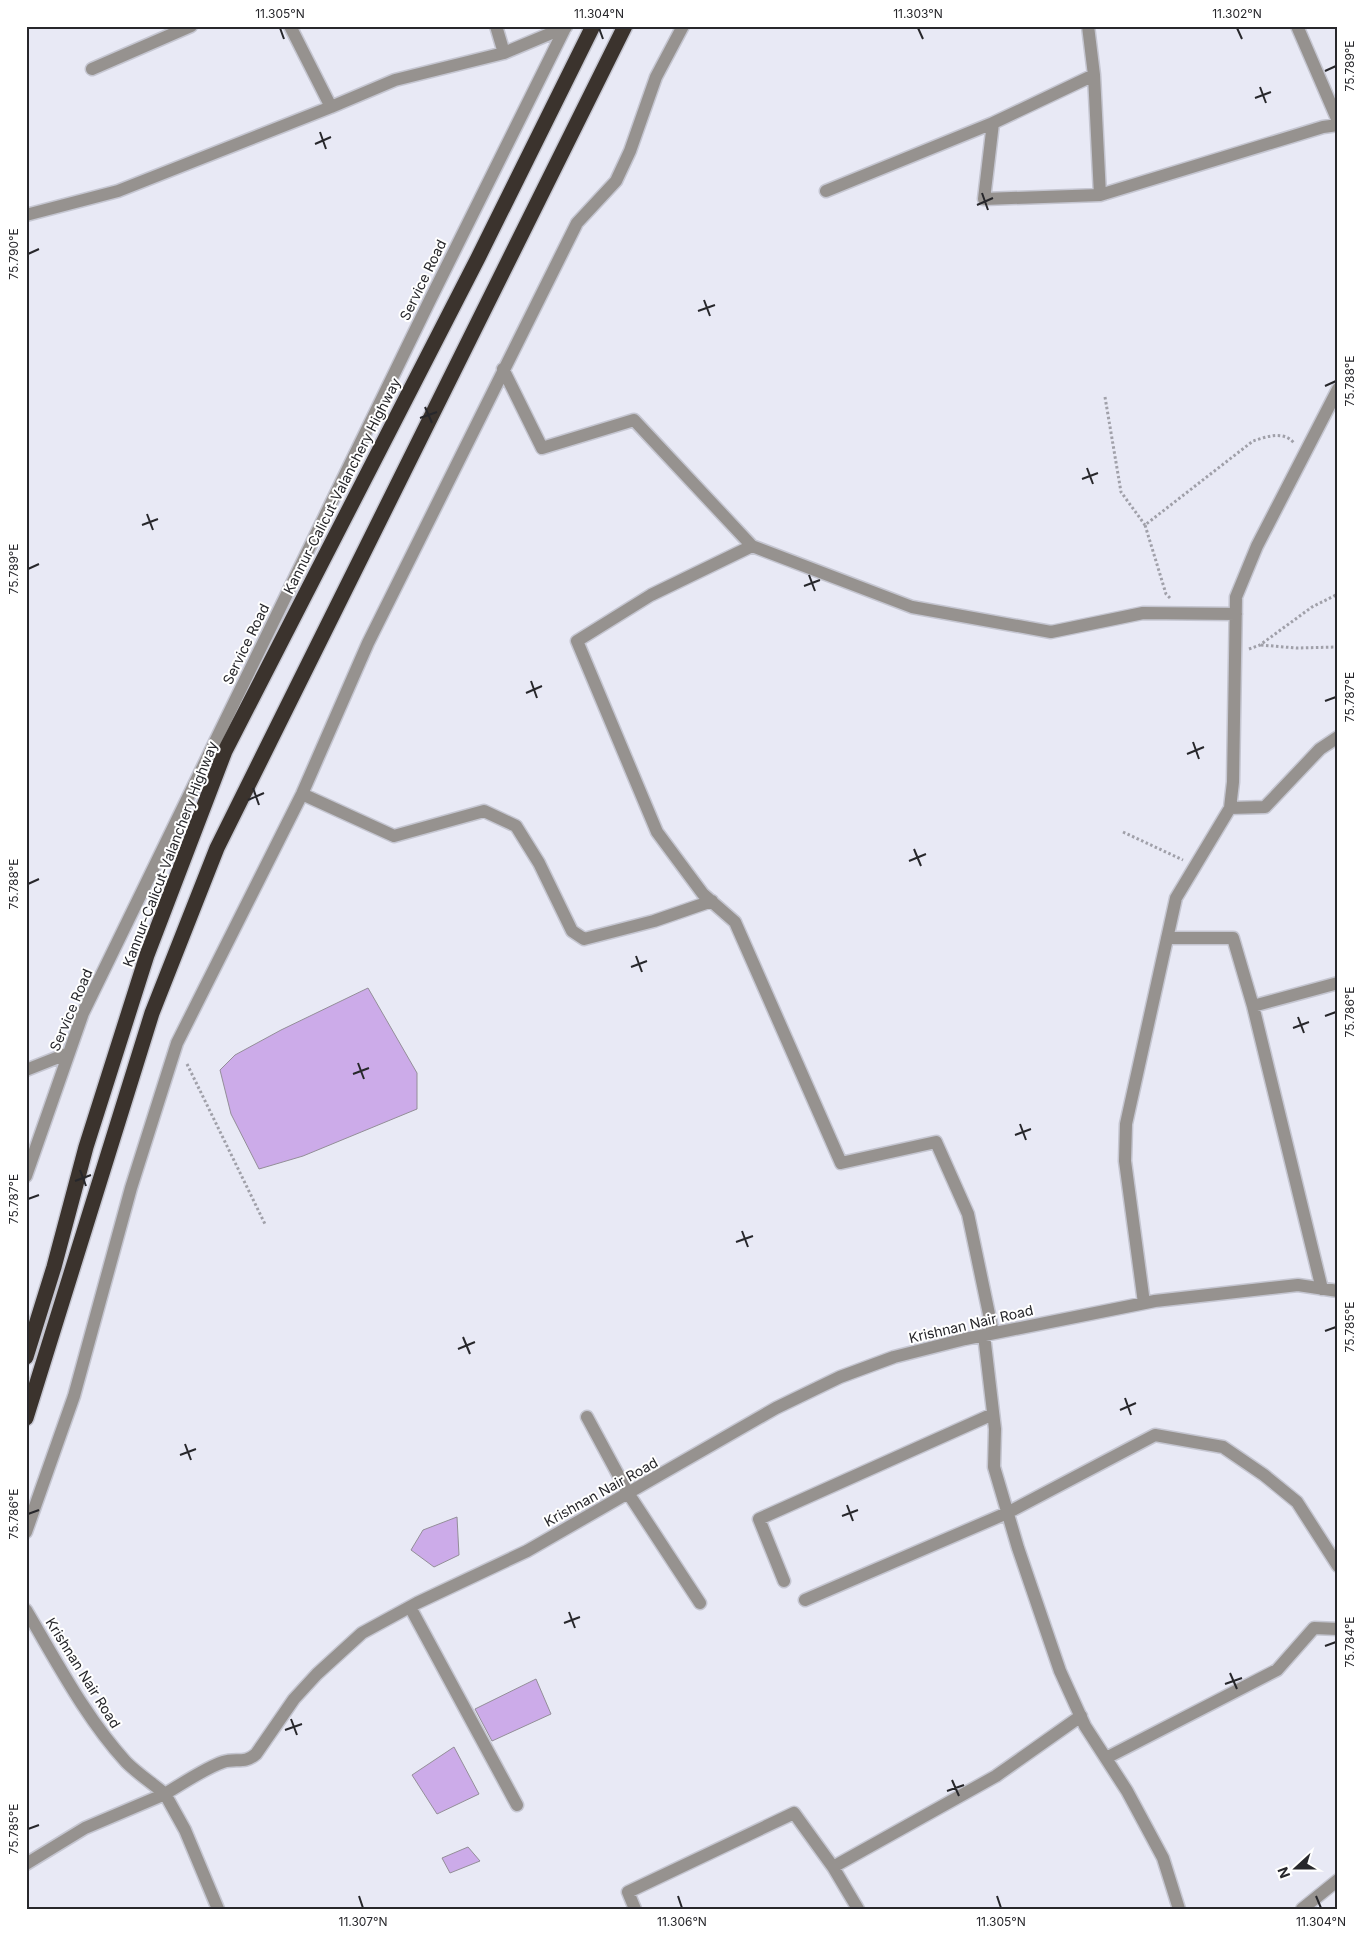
<svg xmlns="http://www.w3.org/2000/svg" width="1364" height="1935" viewBox="0 0 1364 1935" font-family="Inter,sans-serif">
<rect width="100%" height="100%" fill="#e8e9f5"/>
<path fill="#ccabe9" stroke="#938e98" d="M368,988l49,85v36l-114,47 -44,13 -28,-55 -11,-44 15,-15 46,-25z
M457,1517l2,38 -25,12 -23,-17 12,-20z
M536,1679l15,35 -59,27 -17,-32z
M454,1747l25,47 -42,20 -25,-39z
M468,1847l12,14 -30,12 -8,-15z"/>
<g fill="none" stroke-linecap="round" stroke-linejoin="round">
<g stroke="#c5c6d1" stroke-width="15">
<path id="minor" d="M496,26l8,27
M1088,26l6,49 -101,48 -9,76 116,-4 223,-68 15,-2
M1297,26l41,95
M92,69l99,-43
M1094,75l6,120
M331,107l64,-27 109,-27 62,-26
M826,191l167,-68
M26,215l92,-24 213,-84 -41,-81
M503,369l39,79 92,-28 118,126 -101,49 -74,46 80,191 46,62 32,28 106,241 95,-21 32,72 25,119
M752,546l160,61 139,25 92,-19 93,1
M302,794l92,42 90,-25 32,15 23,37 33,68 12,8 70,-18 58,-20
M1230,808l35,-1 55,-58 18,-12
M1167,938h66l20,68 69,283
M1253,1006l85,-23
M26,1070l43,-17
M26,1176l57,-163 347,-713 136,-274
M1144,1303l-19,-142 1,-37 50,-226 54,-90 3,-26 3,-185 21,-51 81,-157
M984,1335l11,94 -1,38 24,81 42,123 25,55 42,65 36,67 16,51
M587,1417l41,76 72,110
M26,1532l48,-136 57,-208 46,-145 125,-249 66,-151 209,-420 39,-42 14,-30 26,-74 27,-51
M784,1581l-25,-62 234,-105
M805,1600l202,-87 148,-78 68,12 41,28 33,27 41,64
M410,1607l107,198
M26,1610c31,52 59,107 100,152 12,12 26,21 39,32 15,-9 42,-27 58,-32 13,-4 22,2 33,-8l38,-55 23,-25 45,-41 55,-30 110,-52 249,-143 64,-31 54,-20 71,-18 190,-38 143,-16 40,6
M1106,1758l171,-88 37,-42 24,1
M26,1864l59,-36 80,-34 20,36 33,79
M635,1909l-7,-17 166,-79 39,54
M858,1909l-25,-42 163,-91 85,-60
M1302,1909l36,-29"/>
</g>
<g stroke="#c5c6d1" stroke-width="18">
<path id="highway" d="M26,1357l28,-90 32,-120 61,-192 78,-204 254,-495 114,-230
M26,1418l126,-405 65,-165 408,-822"/>
</g>
<path stroke="#a0a0a9" stroke-width="3" stroke-dasharray="2.5 2.5" stroke-linecap="butt" d="M1105,397l16,95 24,33
M1170,598l-4,-4 -21,-69 108,-84c13,-4 30,-11 41,2
M1261,645l35,3 42,-1
M1249,649l11,-4 52,-38 26,-13
M1123,832l60,28
M187,1064l78,160"/>
<use href="#minor" stroke="#96928f" stroke-width="12"/>
<use href="#highway" stroke="#3b332d" stroke-width="15"/>
</g>
<path fill="none" stroke="#27272b" stroke-width="2" d="M280,28l4,11M599,28l4,11M918,28l5,11M1237,28l5,11M1325,71l11,-5M1260,87l6,16M1255,98l16,-6M320,132l6,17M315,144l16,-7M982,193l6,17M977,205l16,-7M28,254l11,-5M704,300l6,16M698,311l17,-6M1325,386l11,-5M425,407l7,16M420,418l17,-6M1087,468l6,16M1082,479l16,-6M147,514l6,16M142,525l16,-6M28,569l11,-5M809,575l6,16M804,586l16,-6M531,681l6,17M526,693l16,-7M1325,701l11,-4M1193,742l6,17M1187,754l17,-7M253,788l6,17M248,800l16,-7M914,849l7,17M909,861l17,-7M28,884l11,-5M636,956l6,16M631,967l16,-6M1325,1016l11,-4M1298,1017l6,16M1293,1028l16,-6M358,1063l6,16M353,1074l16,-6M1020,1124l6,16M1015,1135l16,-6M80,1170l6,16M75,1181l16,-6M28,1199l11,-4M742,1231l6,16M736,1242l17,-6M1325,1331l11,-4M463,1337l7,17M458,1349l17,-7M1125,1398l6,17M1120,1410l16,-7M185,1444l6,16M180,1455l16,-6M847,1505l6,16M28,1514l11,-4M842,1516l16,-6M569,1612l6,16M564,1623l16,-6M1325,1646l11,-4M1230,1673l7,16M1225,1684l17,-6M291,1719l6,16M285,1730l17,-6M952,1780l7,16M947,1791l17,-6M28,1829l11,-4M359,1896l4,12M678,1896l4,12M997,1896l4,12M1316,1896l5,12"/>
<g text-anchor="middle" stroke-width="4" stroke-linejoin="round" paint-order="stroke">
<g font-size="14" fill="#27272b" stroke="#fff">
<text transform="translate(423 280) rotate(-64)" y="5">Service Road</text>
<text transform="translate(342 486) rotate(-63)" y="5">Kannur-Calicut-Valanchery Highway</text>
<text transform="translate(246 644) rotate(-64)" y="5">Service Road</text>
<text transform="translate(170 854) rotate(-69)" y="5">Kannur-Calicut-Valanchery Highway</text>
<text transform="translate(71 1010) rotate(-67)" y="5">Service Road</text>
<text transform="translate(971 1324) rotate(-13)" y="5">Krishnan Nair Road</text>
<text transform="translate(601 1492) rotate(-29)" y="5">Krishnan Nair Road</text>
<text transform="translate(83 1673) rotate(58)" y="5">Krishnan Nair Road</text>
</g>
</g>
<rect width="1364" height="1935" fill="none" stroke="#ffffff" stroke-width="55"/>
<g transform="translate(1296 1868) rotate(249)" stroke="#ffffff" stroke-width="4" paint-order="stroke">
<path d="M0-4L9 19L0 12L-9 19Z" fill="#27272b"/>
<text y="-8" font-size="14" font-weight="bold" text-anchor="middle" fill="#27272b">N</text>
</g>
<rect x="28" y="28" width="1308" height="1880" fill="none" stroke="#27272b" stroke-width="2"/>
<g font-size="12" text-anchor="middle" fill="#27272b">
<text x="280" y="18">11.305°N</text>
<text x="599" y="18">11.304°N</text>
<text x="918" y="18">11.303°N</text>
<text x="1237" y="18">11.302°N</text>
<text transform="translate(1350 66) rotate(-90)" y="4">75.789°E</text>
<text transform="translate(14 254) rotate(-90)" y="4">75.790°E</text>
<text transform="translate(1350 381) rotate(-90)" y="4">75.788°E</text>
<text transform="translate(14 569) rotate(-90)" y="4">75.789°E</text>
<text transform="translate(1350 697) rotate(-90)" y="4">75.787°E</text>
<text transform="translate(14 884) rotate(-90)" y="4">75.788°E</text>
<text transform="translate(1350 1012) rotate(-90)" y="4">75.786°E</text>
<text transform="translate(14 1199) rotate(-90)" y="4">75.787°E</text>
<text transform="translate(1350 1327) rotate(-90)" y="4">75.785°E</text>
<text transform="translate(14 1514) rotate(-90)" y="4">75.786°E</text>
<text transform="translate(1350 1642) rotate(-90)" y="4">75.784°E</text>
<text transform="translate(14 1829) rotate(-90)" y="4">75.785°E</text>
<text x="363" y="1926">11.307°N</text>
<text x="682" y="1926">11.306°N</text>
<text x="1001" y="1926">11.305°N</text>
<text x="1321" y="1926">11.304°N</text>
</g>
</svg>
